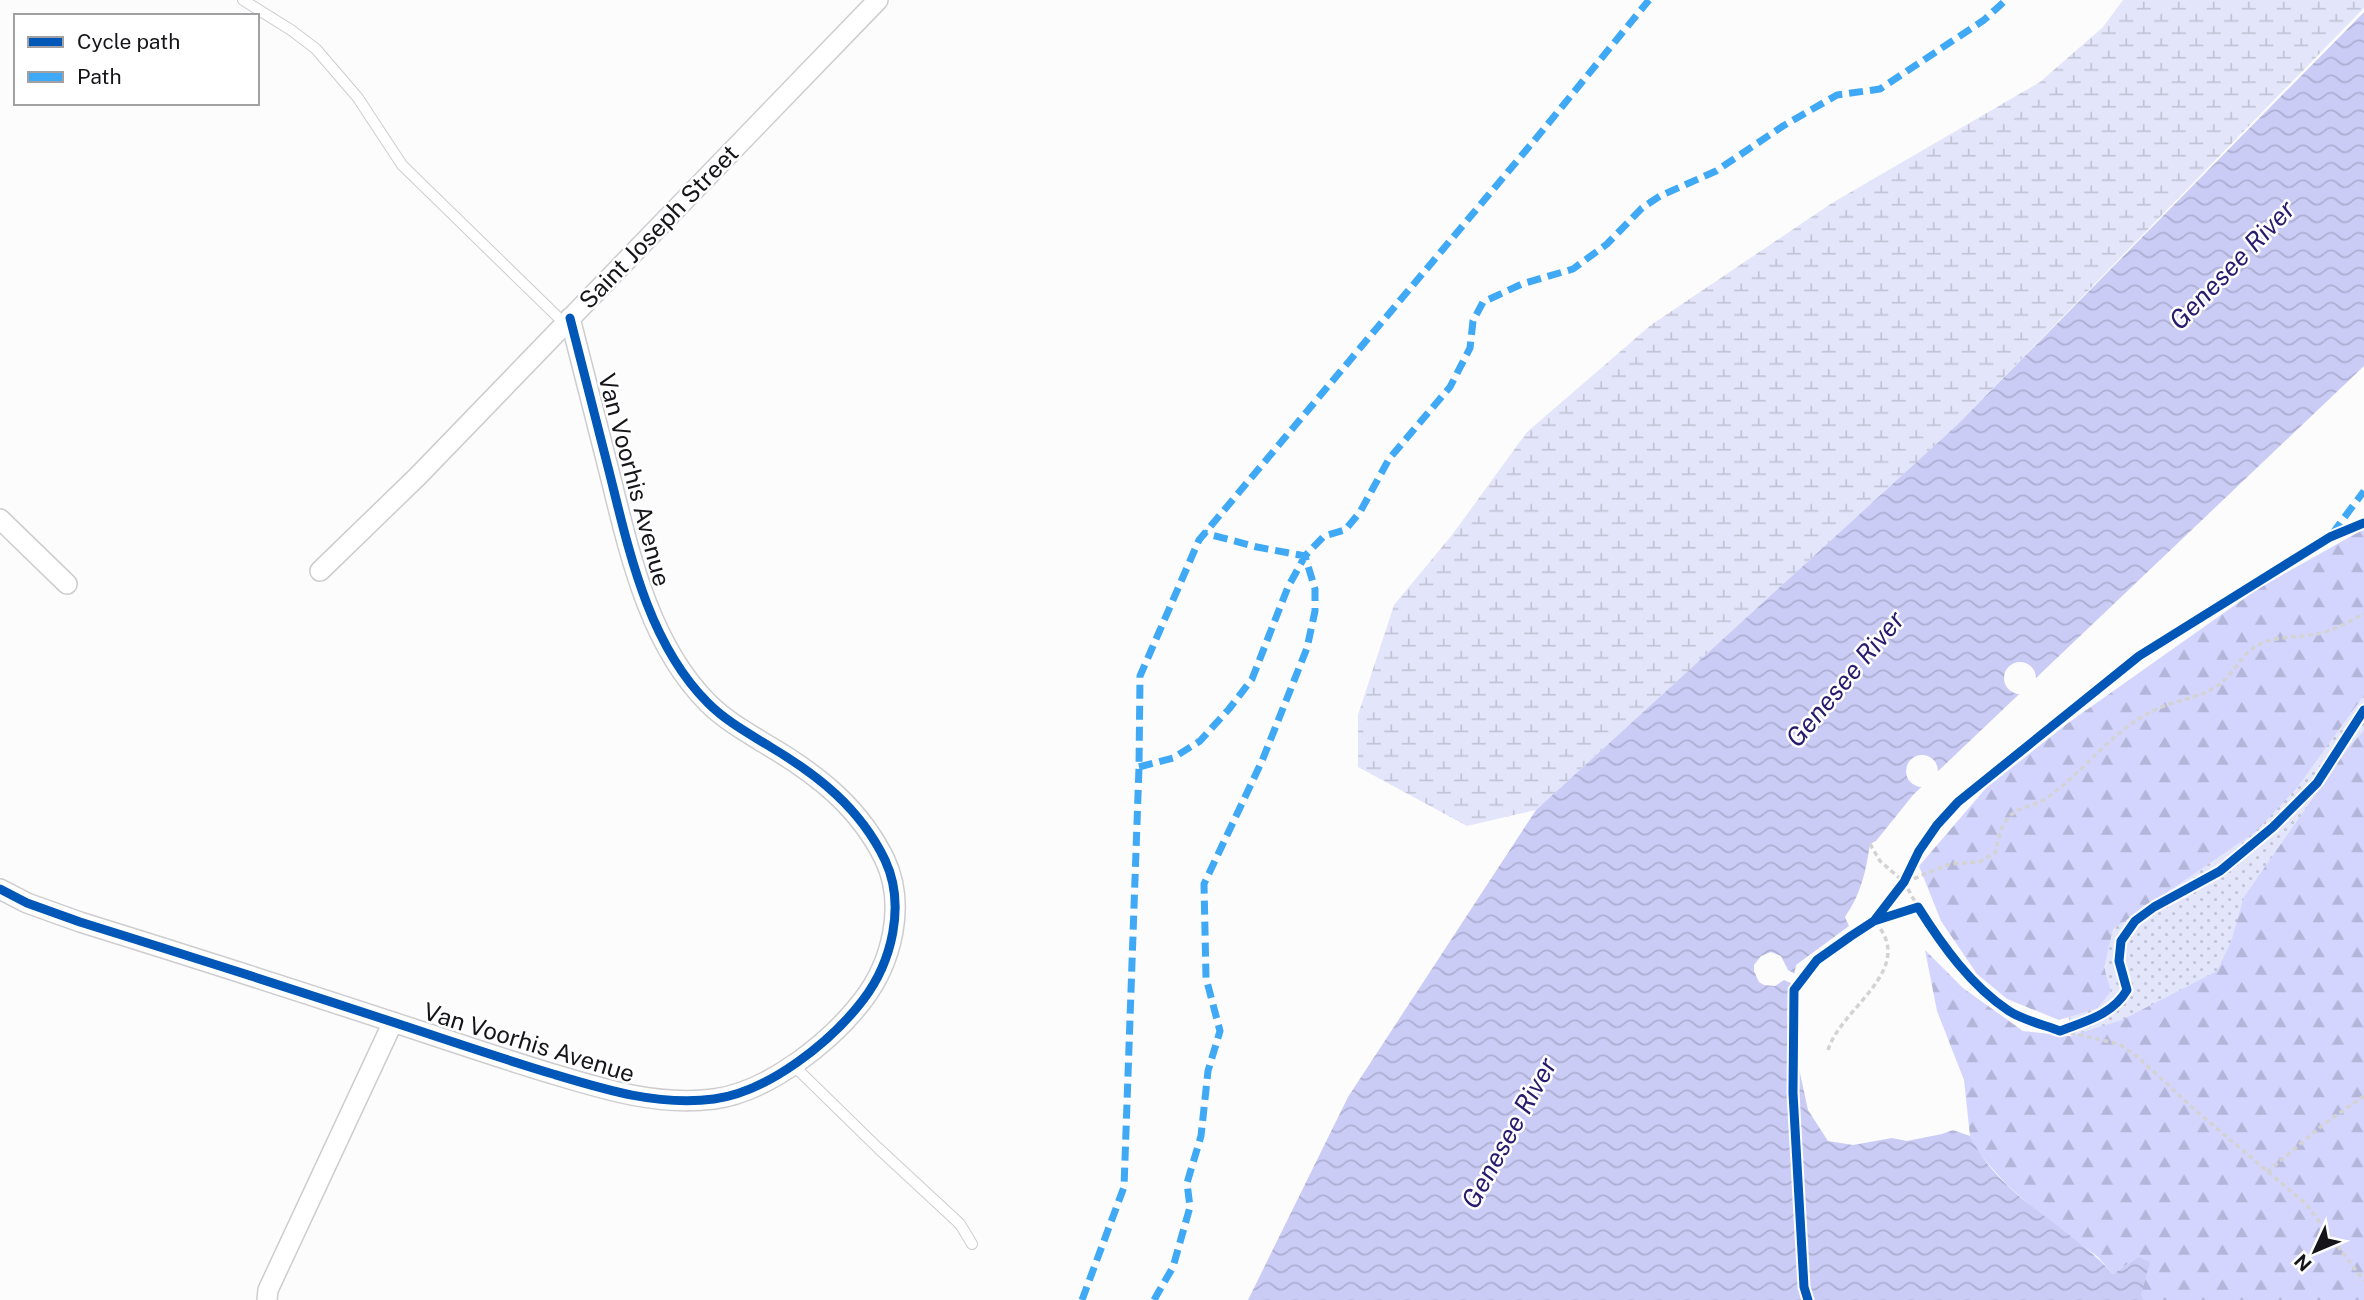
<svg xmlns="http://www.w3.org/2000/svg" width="2364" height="1300" viewBox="0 0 2364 1300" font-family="'Public Sans',sans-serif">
<defs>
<pattern id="grass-dots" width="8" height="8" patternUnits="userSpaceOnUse" patternTransform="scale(1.75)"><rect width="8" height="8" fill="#e3e5fa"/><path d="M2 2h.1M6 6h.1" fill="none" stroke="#c2c4d6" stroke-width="1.8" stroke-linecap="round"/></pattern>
<pattern id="forest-firs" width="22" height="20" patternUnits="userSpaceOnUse" patternTransform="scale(1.75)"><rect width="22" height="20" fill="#d3d5fe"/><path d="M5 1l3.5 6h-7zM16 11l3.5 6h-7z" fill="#b4b6d9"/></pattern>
<pattern id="wetland-marsh" width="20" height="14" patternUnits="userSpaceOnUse" patternTransform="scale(1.75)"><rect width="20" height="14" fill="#e3e5fa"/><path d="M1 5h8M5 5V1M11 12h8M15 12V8" fill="none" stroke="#c2c4d6"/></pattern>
<pattern id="water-waves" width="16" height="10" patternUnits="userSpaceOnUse" patternTransform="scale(1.75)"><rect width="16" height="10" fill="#caccf6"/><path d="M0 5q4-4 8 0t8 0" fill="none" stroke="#adaed2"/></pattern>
</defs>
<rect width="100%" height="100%" fill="#fcfcfd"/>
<path fill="url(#grass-dots)" d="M2364,682v63l-132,216 -59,40 -99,38 -8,-32 16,-59z"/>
<path fill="url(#forest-firs)" d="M2364,529v166l-68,94 -42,44 -141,96 -9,39 7,23 -13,17 -39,12 -52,-21 -30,-25 -36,-53 -22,-55 67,-78 82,-65 191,-135z
M2364,730v570h-220l-3,-4 -3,-39 -25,17 -15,-17 -58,-43 -34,-30 -29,-33 -7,-15 -6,-56 -27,-69 -12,-61 38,38 60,43 47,5 52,-16 95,-49 14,-29 13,-45 101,-145z"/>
<path fill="url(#wetland-marsh)" d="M2123,0h241v8l-407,417 -421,385 -69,16 -109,-59v-52l36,-110 58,-70 75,-103 124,-107 181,-122 208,-121 63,-55z"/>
<path fill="url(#water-waves)" d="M2364,12v354l-451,429 -37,46 -6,3c-4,27 -9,50 -25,73l4,9 -53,39 -9,48 21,97 20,31 25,4 39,-7 15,3 35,-7 11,-4 17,6c31,63 98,88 143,138l25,-17 12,5 -9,33 3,5h-896l100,-203 188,-287 421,-385z"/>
<path fill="#fcfcfd" d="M2004 678a16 16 0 1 1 32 0a16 16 0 1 1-32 0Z
M1906 771a16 16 0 1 1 32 0a16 16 0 1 1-32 0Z
M1771,952l10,4 7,14 9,5 -2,10 -11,-5 -9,6 -11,-1 -5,-3 -5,-11v-6l7,-9z"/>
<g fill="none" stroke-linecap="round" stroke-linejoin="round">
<g stroke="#cdcdd0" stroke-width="12">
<path id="lane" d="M243,0l48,30 25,19 42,49 44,67 163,159
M793,1065l85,83 82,76 12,20"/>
</g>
<g stroke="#cdcdd0" stroke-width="22">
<path id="street" d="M0,519l67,65
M320,571l98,-95 460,-476
M0,889l27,14 53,19c116,36 231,73 346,111 42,14 84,28 127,41 53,16 105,32 161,25 54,-7 117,-57 149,-99 29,-38 43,-95 22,-140 -25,-52 -67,-85 -116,-114 -21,-13 -43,-25 -61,-43 -60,-60 -79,-152 -99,-232 -13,-51 -26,-102 -39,-153
M267,1300l1,-10 125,-268"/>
</g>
<path stroke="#d3d3d3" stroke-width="3.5" stroke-dasharray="5 3.5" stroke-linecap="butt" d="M1870,844l10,17 24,21 14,25
M1906,882l43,-18 30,-2 16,-9c3,-12 5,-26 13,-35 10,-12 25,-11 37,-19 40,-27 67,-70 112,-90 18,-9 38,-10 55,-20 23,-12 27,-36 50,-46 19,-8 43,-5 63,-11 13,-4 27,-12 39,-18
M1876,919l28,-37 15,-31 18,-26 21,-23 181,-146 191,-119 34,-14
M2062,1031l57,13 20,14 55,51 112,95 58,77
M1828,1050c14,-44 91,-81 46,-129
M2267,1172l57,-48 40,-28
M1808,1300l-4,-13 -11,-194 1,-103 23,-30 34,-24 23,-15 44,-14c24,38 53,79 91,104 14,9 35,14 51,20 26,-10 52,-16 67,-41l-8,-29 2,-20 14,-20 19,-14 66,-36 53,-44 44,-44 47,-73"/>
<use href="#lane" stroke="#fff" stroke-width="10"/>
<use href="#street" stroke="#fff" stroke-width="19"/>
<path stroke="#3fa9f5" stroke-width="7" stroke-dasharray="14 7" stroke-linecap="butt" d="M2332,534l32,-43
M1139,767l34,-9 27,-17 29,-32 23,-30 36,-92 17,-31 19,-20 21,-6 15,-18 29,-53 61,-72 20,-39 3,-27 10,-19 39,-18 51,-15 34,-25 35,-36 18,-12 56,-25 67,-45 54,-31 43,-6 104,-69 22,-20
M1082,1300l42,-113 15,-420 1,-91 59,-136 339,-404 111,-136
M1154,1300l19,-33 17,-60 -3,-24 14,-47 7,-65 12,-40 -14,-53 -2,-94 58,-123 45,-113 8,-37v-22l-10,-33 -48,-9 -53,-14"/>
<g stroke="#fff" stroke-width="13">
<path id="cycleway" d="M0,889l27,14 53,19c116,36 231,73 346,111 42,14 84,28 127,41 53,16 105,32 161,25 54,-7 117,-57 149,-99 29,-38 43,-95 22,-140 -25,-52 -67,-85 -116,-114 -21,-13 -43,-25 -61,-43 -60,-60 -79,-152 -99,-232 -13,-51 -26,-102 -39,-153
M1874,921l30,-39 15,-31 18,-26 21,-23 181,-146 191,-119 34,-14
M1808,1300l-4,-13 -11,-194 1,-103 23,-30 34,-24 23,-15 44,-14c24,38 53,79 91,104 14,9 35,14 51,20 26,-10 52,-16 67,-41l-8,-29 2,-20 14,-20 19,-14 66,-36 53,-44 44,-44 47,-73"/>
</g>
<use href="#cycleway" stroke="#0057b8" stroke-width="9"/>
</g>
<g text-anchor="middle" stroke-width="5" stroke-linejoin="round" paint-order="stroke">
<g font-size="24" fill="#15151a" stroke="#fff">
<text transform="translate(659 227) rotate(-46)" y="8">Saint Joseph Street</text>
<text transform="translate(634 480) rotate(75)" y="8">Van Voorhis Avenue</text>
<text transform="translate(529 1043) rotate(17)" y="8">Van Voorhis Avenue</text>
</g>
<g font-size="26" font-style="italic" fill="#281b6e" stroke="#fff">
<text transform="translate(2232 265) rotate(-46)" y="9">Genesee River</text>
<text transform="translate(1845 679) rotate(-50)" y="9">Genesee River</text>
<text transform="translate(1509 1133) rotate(-61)" y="9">Genesee River</text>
</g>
</g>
<rect x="14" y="14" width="245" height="91" fill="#ffffff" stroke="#a1a1a3" stroke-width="2"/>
<rect x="28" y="37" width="35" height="10" fill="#0057b8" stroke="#a1a1a3" stroke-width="2"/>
<text x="77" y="49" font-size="21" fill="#15151a">Cycle path</text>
<rect x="28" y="72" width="35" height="10" fill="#3fa9f5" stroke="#a1a1a3" stroke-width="2"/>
<text x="77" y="84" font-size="21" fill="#15151a">Path</text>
<g transform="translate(2315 1251) rotate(226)" stroke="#ffffff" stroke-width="5" paint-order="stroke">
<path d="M0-5L12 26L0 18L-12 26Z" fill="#15151a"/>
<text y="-10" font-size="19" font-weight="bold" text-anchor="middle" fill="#15151a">N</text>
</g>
</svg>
